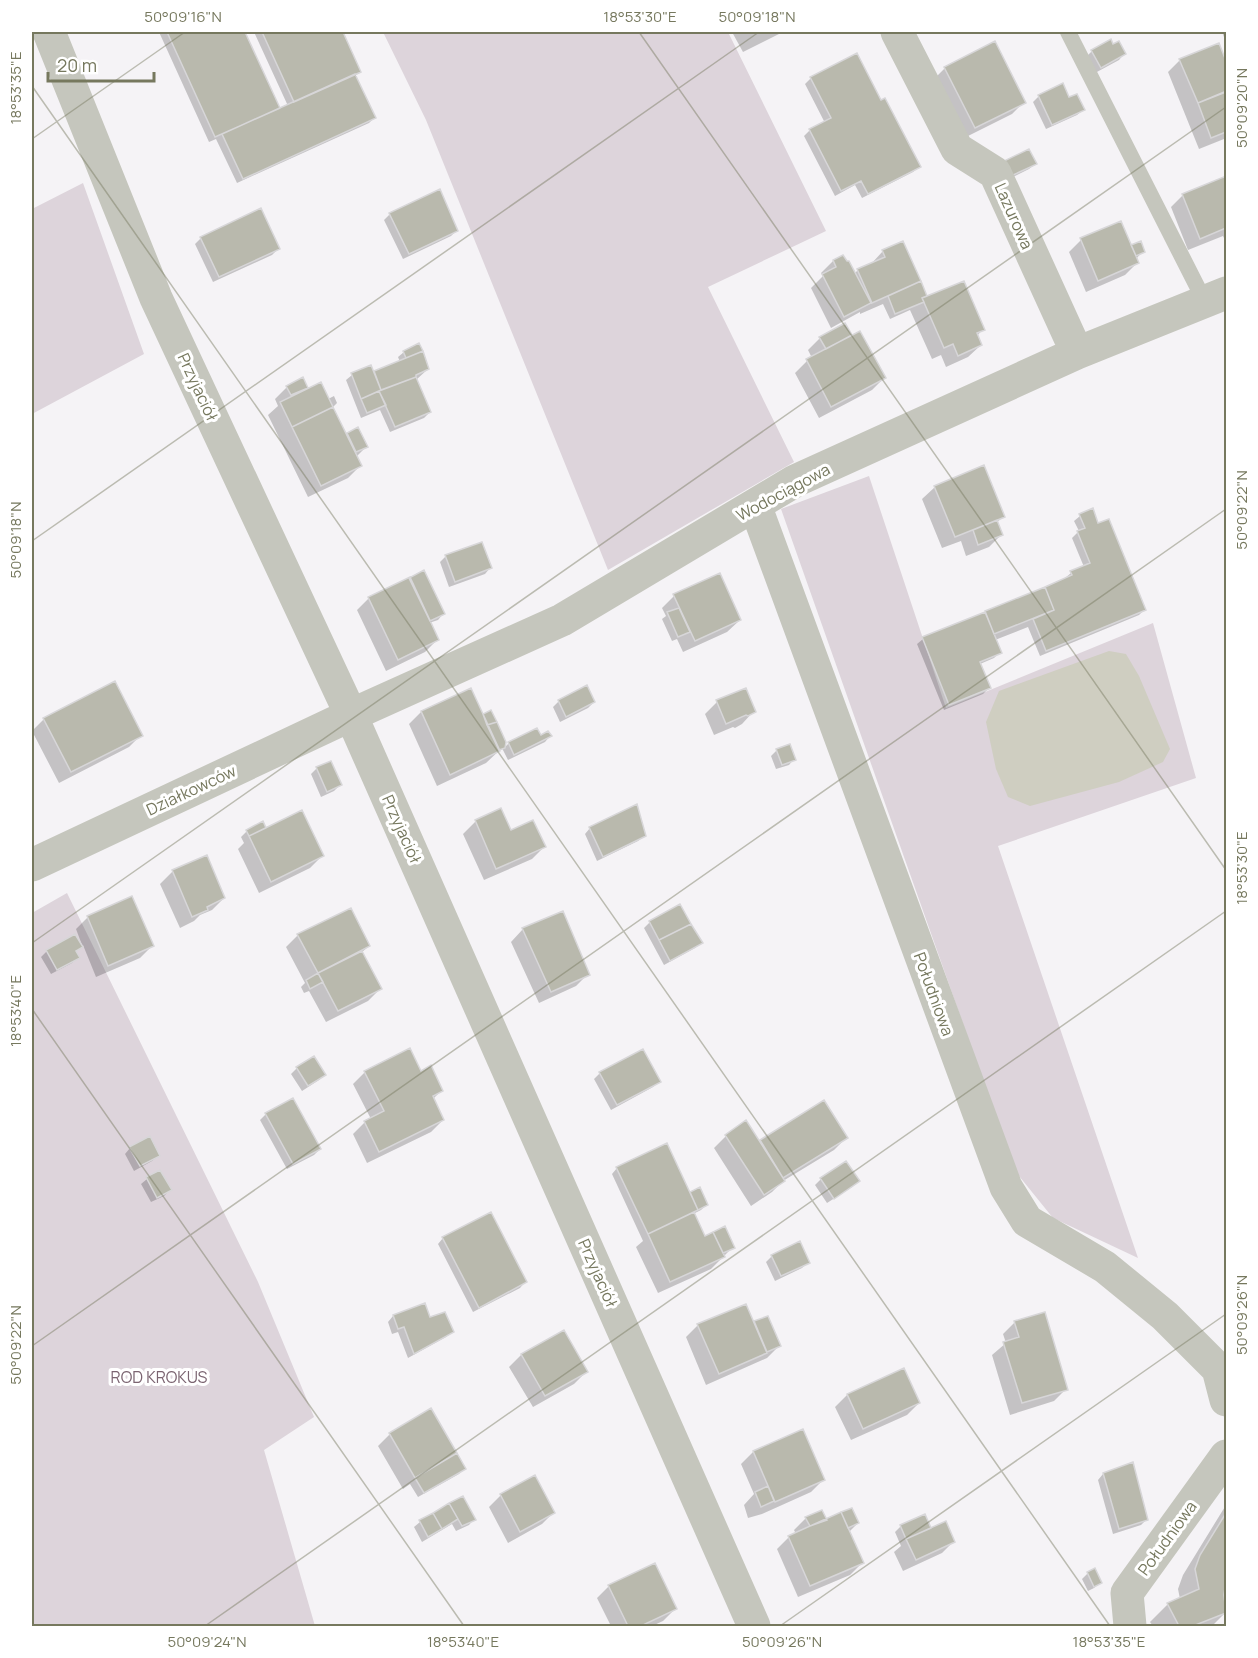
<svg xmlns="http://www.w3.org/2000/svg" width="1258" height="1658" viewBox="0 0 1258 1658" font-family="Manrope,sans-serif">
<rect width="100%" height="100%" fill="#f5f3f6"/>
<path fill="#ddd4db" d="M383,32h345l98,199 -118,56 86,175 -186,108 -182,-450z
M83,183l61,171 -112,60v-205z
M869,476l77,232 207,-85 43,155 -198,68 140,412 -85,-40 -38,-47 -234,-662z
M67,893l191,389 56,135 -50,33 51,176h-283v-713z"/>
<path fill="#cfcec1" d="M1109,651l17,3 13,22 31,73 -7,13 -44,20 -89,24 -22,-9 -12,-28 -10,-47 13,-31z"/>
<path fill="#0003" d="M159,32h85l36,78 8,-4 -34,-74h87l19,40 -5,4 19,42 -5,5 -132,60 -21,-44 -7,3z
M732,32h51l-40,20z
M1222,32h4v10z
M1218,45l8,20v31l-1,2 1,4v34l-2,3 -25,10 -31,-77 12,-12z
M1113,46l11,8 -5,6 -24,13 -9,-16 6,-6z
M945,68l79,34 -12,12 -50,25 -29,-59z
M811,78l69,24 39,65 -6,5 -51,26 -7,-13 -20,11 -31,-60 6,-6 15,-7 -20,-39z
M1039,96l30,3 14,11 -6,5 -31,14 -13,-27z
M1029,151l6,13 -6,5 -24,12z
M1226,178v64l-3,-6 -35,14 -17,-43 12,-12z
M390,214l67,16 -6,6 -48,23 -19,-39z
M201,238l77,11 -6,6 -59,27 -18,-38z
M1081,240l50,7 12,4 -7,8 1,4 -12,12 -39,17 -17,-40z
M902,243l24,55 57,31 -6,7 4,9 -13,12 -22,10 -5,-12 -9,4 -22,-49 -20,9 -7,-15 -23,10v-2l-29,16 -20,-40 12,-12 -2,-3 12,-12 21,13 4,-4 13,-6 12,-13z
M845,325l6,12 33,41 -12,12 -53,28 -24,-45 12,-12 5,-3 -4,-8 12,-12z
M404,352l24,17 -12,11 14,32 -6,6 -34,14 -10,-22 -19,8 -15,-38 6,-5 21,-1 27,-12 -2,-5z
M302,379l5,11 21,9 6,-3 3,7 -5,5 13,26 13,-5 8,18 -10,10 4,9 -12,12 -40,19 -40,-82 10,-9 -3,-7 12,-12z
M935,487l68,30 -7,6 5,12 -12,12 -23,9 -5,-15 -19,7 -20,-49z
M1080,516l18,9 46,85 -5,5 -99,41 -12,-29 -33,13 5,12 -6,6 -14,6 9,24 -6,6 -39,16 -27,-66 6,-5 62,-25 80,-36 6,-5 13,-6 -12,-29 7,-7 -5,-10z
M446,556l44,12 -5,6 -36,13 -9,-25z
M674,596l66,24 -13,12 -44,20 -6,-13 -5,2 -10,-22 4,-3 -4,-8z
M369,598l74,16 -5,6 -9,3 8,17 -12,12 -39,19 -29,-61z
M470,690l12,26 23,27 -2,6 6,-6 41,-7 -5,6 -37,18 -6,-12 -16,15 -49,23 -28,-62 12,-12z
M559,701l35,1 -6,6 -28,14 -7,-15z
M717,702l37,9 -12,13 -7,4 -2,-1 -19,8 -9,-21z
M44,719l97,16 -12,12 -70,36 -27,-52z
M777,750l17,9 -5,6 -13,4 -5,-13z
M317,768l23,17 -6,6 -13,6 -10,-23z
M500,810l10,22 34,15 -12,12 -48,21 -21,-46 12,-12z
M590,828l54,8 -6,5 -41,20 -12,-27z
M265,830l57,26 -12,12 -51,25 -21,-44 6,-6 -3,-6 6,-6z
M206,857l18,41 -12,12 -12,5 -6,6 -14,7 -20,-44 13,-13z
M88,917l64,29 -12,12 -44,19 -13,-32 -8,7 3,5 -6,6 -21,11 -10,-17 6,-6 35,-6 -6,-16z
M650,922l51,21 -6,5 -31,17 -20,-37z
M523,929l65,45 -12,12 -37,17 -28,-61z
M298,935l71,11 -8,7 19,36 -12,12 -42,21 -17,-31 -5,2 -3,-6 4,-4 -19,-36z
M297,1068l27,7 -5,5 -17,11 -11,-17z
M365,1072l55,1 21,18 -8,8 10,21 -12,12 -64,31 -14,-29 12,-12 6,-3 -18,-35z
M600,1073l59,8 -6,6 -42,23 -17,-31z
M824,1102l22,36 -12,12 -51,31 -11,11 -21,14 -37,-58 12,-12 20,-14 14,20z
M266,1114l54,35 -6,6 -27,14 -27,-49z
M130,1148l28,8 -6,5 -18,10 -9,-17z
M617,1168l72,26 10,-5 8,15 -6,6 -8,4 11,24 29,9 -22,22 -53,24 -22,-46 7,-6 -31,-67z
M159,1172l11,18 -6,6 -13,6 -10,-18 6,-5z
M821,1179l37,2 -6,6 -25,16 -12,-18z
M443,1238l82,44 -5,6 -47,24 -35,-68z
M772,1256l36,6 -6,6 -27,13 -9,-19z
M424,1305l5,14 23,13 -6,5 -38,21 -10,-26 -6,2 -4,-12 5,-6z
M767,1318l12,28 -12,12 -61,27 -20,-48 12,-12 55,-2z
M1015,1322l51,67 -12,12 -44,14 -18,-60 14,-12 -3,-9z
M563,1332l23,40 -12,12 -41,23 -24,-40 12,-12z
M903,1370l16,33 -12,12 -56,25 -16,-33 12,-12z
M390,1434l74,34 -5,6 -41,23 -8,-13 -7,5 -25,-43z
M753,1452l70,28 -12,12 -49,22 -14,4 -4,-13 10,-11 -13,-30z
M1103,1474l44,45 -6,6 -28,9 -15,-54z
M501,1495l53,17 -12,12 -34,19 -19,-36z
M462,1498l12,21 -5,6 -13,6 -4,-7 -30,18 -8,-15 6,-5z
M1226,1505v72l-2,7 -1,18 3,10 -14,14h-59l-3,-4 18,-18 12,-5 -2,-10 5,-14z
M806,1518l20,4 32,1 -9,9 13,31 -12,12 -52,22 -21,-48 12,-12 7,-3 -2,-4z
M901,1526l29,4 24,11 -12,12 -39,18 -9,-19 7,-6 -6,-14z
M1088,1573l12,9 -6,6 -6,3 -6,-12z
M609,1586l66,23 -12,12 -11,5h-41l-14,-28z"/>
<path fill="#b9b9ad" stroke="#d7d6d8" stroke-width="1.5" d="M167,32h78l35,76 -65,29z
M262,32h81l18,40 -67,30z
M1111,39l2,5 6,-3 7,13 -25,14 -10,-18z
M995,41l31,62 -51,25 -31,-61z
M1219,43l7,18v31l-28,11 -19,-44z
M857,53l24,47 4,-2 36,69 -53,27 -7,-13 -20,10 -32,-62 22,-11 -21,-41z
M355,74l21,44 -133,61 -21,-45z
M1063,83l6,14 8,-3 8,16 -33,15 -14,-30z
M1224,92l2,6v34l-15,6 -13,-35z
M1029,149l8,15 -26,12 -7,-15z
M1226,176v52l-26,11 -18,-45z
M440,189l18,42 -49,23 -20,-41z
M261,208l19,41 -61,28 -19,-40z
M1121,221l18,42 -41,18 -18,-43z
M903,241l18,40 -49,22 -15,-34 28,-12 -3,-7z
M1141,241l4,11 -9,4 -5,-11z
M843,255l4,6h2l22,42 -27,14 -22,-43 14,-7 -3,-7z
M921,281l6,15 -5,2 2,4 -29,12 -7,-18z
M964,281l21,49 -8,3 5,12 -24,11 -5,-12 -9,4 -22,-50z
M845,323l7,12 -26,14 -7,-12z
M860,331l26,47 -55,29 -25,-48z
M419,343l4,8 -17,7 -3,-7z
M423,351l6,18 -13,6v2l-35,13 -7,-19z
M371,365l10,25 -20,9 -10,-26z
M303,377l5,11 -17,7 -5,-9z
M416,377l15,35 -36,15 -16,-36z
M321,382l12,25 -41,20 -12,-25z
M379,391l7,14 -19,8 -6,-14z
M333,407l29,59 -41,20 -29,-59z
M358,427l10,20 -12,5 -9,-19z
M984,465l21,52 -50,20 -21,-51z
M1093,508l5,15 11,-4 37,91 -100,41 -13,-32 21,-9 -9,-23 27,-12 -2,-4 20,-8 -13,-32 8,-3 -6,-14z
M997,520l6,15 -25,10 -5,-15z
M482,542l10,26 -37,14 -10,-27z
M424,570l21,44 -15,7 -21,-43z
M720,573l21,47 -46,21 -22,-47z
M410,577l29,63 -41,20 -30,-63z
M1045,587l9,23 -60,24 -9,-23z
M679,608l11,24 -12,5 -11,-25z
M985,612l17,41 -22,9 11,26 -42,17 -27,-68z
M115,681l28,55 -72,36 -28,-54z
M587,685l8,17 -29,15 -8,-17z
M471,688l29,63 -50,24 -29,-64z
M746,688l10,24 -8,4 -2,-1 -20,9 -10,-24z
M491,710l6,12 -10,3 -4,-11z
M497,722l9,20 -1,6 -6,2 -12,-25z
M537,728l4,7 7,-4 4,5 -38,19 -6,-13z
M790,744l6,16 -14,5 -6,-16z
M331,761l11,24 -15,7 -11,-25z
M637,804l9,32 -43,21 -14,-30z
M501,808l10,22 22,-10 13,27 -50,22 -21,-49z
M302,810l22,46 -53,26 -22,-46z
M263,821l3,7 -17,8 -3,-6z
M207,855l18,43 -18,9 1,3 -16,7 -20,-47z
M132,896l22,50 -46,20 -21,-50z
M680,904l11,20 -32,16 -10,-19z
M351,908l19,38 -52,27 -21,-39z
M563,911l27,64 -39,17 -29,-64z
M691,924l12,19 -33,18 -11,-21z
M75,934l8,13 -7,4 4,7 -23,12 -11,-20z
M362,951l20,38 -44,22 -20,-38z
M318,973l5,9 -13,7 -4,-9z
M410,1048l11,23 10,-6 12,26 -10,5 11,24 -65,32 -15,-31 20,-10 -20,-40z
M643,1049l18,33 -44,23 -18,-33z
M314,1056l12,19 -18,11 -12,-19z
M293,1098l28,51 -28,15 -28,-51z
M824,1100l24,38 -65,40 -23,-38z
M746,1120l39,61 -21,14 -39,-60z
M150,1136l10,20 -20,10 -11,-19z
M667,1143l31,67 -50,24 -32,-67z
M846,1161l14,20 -26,18 -14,-21z
M160,1170l12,20 -15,8 -11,-21z
M700,1187l8,18 -10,5 -8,-18z
M491,1212l36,70 -48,26 -37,-71z
M694,1212l11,24 8,-4 12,25 -55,25 -22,-48z
M725,1226l10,22 -12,5 -10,-21z
M800,1241l10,22 -29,13 -10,-21z
M425,1303l5,14 15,-5 9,20 -40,22 -10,-27 -6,2 -5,-14z
M746,1304l21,49 -48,21 -22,-50z
M1045,1312l23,78 -46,13 -19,-61 16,-5 -5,-16z
M768,1316l13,30 -14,6 -13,-31z
M564,1330l24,42 -43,24 -24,-42z
M904,1368l16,35 -57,26 -16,-35z
M431,1408l26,45 -42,25 -26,-45z
M803,1429l22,51 -50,22 -22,-51z
M457,1453l9,16 -42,24 -9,-15z
M1133,1462l15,58 -29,9 -16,-56z
M535,1475l20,38 -35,19 -20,-38z
M768,1486l6,15 -13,6 -6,-15z
M463,1496l13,24 -14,6 -13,-23z
M449,1503l9,16 -16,10 -9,-16z
M852,1508l7,15 -11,5 -7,-16z
M822,1510l5,10 -17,6 -5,-9z
M841,1512l23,51 -54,23 -22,-50z
M433,1513l9,16 -14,8 -9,-17z
M1226,1513v68l-2,14 2,18 -33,13h-14l-12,-23 32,-14 -4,-20 5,-14z
M925,1514l6,14 -25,11 -6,-14z
M946,1521l9,21 -39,18 -10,-21z
M655,1563l22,46 -36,17h-13l-20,-41z
M1095,1568l7,15 -8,4 -7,-15z"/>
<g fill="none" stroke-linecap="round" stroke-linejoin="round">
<path stroke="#c5c6bd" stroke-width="16" d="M1068,32l137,270"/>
<path stroke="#c5c6bd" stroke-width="33" d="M49,32l107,266 195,417 403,911
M897,32l60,117 38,24 82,180
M755,505l251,682 21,34 78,46 60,49 53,53 8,31
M32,865l319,-150 211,-95 233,-139 282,-128 149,-60
M1130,1626l-3,-33 99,-137"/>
</g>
<path fill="none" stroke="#76785e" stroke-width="1.5" stroke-opacity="0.45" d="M639,32l587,838M32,86l1078,1540M32,139l153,-107M32,541l727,-509M32,943l1194,-836M32,1009l432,617M32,1346l1194,-837M205,1626l1021,-715M780,1626l446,-312"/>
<g text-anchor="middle" stroke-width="6" stroke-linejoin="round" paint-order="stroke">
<g font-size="16" fill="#76785e" stroke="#fff">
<text transform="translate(1014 216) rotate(66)" y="6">Lazurowa</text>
<text transform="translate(198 387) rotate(65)" y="6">Przyjaciół</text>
<text transform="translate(783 492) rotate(-28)" y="6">Wodociągowa</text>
<text transform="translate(191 790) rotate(-25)" y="6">Działkowców</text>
<text transform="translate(402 829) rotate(66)" y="6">Przyjaciół</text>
<text transform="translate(934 994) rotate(70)" y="6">Południowa</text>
<text transform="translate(598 1273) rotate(66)" y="6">Przyjaciół</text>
<text transform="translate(1167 1538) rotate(-54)" y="6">Południowa</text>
</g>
<g font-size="16" fill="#7b6471" stroke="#fff">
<text x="159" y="1383">ROD KROKUS</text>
</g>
</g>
<rect width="1258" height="1658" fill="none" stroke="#ffffff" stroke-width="66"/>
<path d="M48 72v9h106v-9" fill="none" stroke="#76785e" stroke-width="3"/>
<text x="57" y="72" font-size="18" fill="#76785e" stroke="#ffffff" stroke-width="4.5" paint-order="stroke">20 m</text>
<rect x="33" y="33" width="1192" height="1592" fill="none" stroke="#76785e" stroke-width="2"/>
<g font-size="15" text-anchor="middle" fill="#76785e">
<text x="183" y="22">50°09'16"N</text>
<text x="640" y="22">18°53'30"E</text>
<text x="757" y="22">50°09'18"N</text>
<text transform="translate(16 88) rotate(-90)" y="5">18°53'35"E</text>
<text transform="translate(1242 108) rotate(-90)" y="5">50°09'20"N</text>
<text transform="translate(1242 510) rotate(-90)" y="5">50°09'22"N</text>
<text transform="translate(16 540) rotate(-90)" y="5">50°09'18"N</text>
<text transform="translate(1242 868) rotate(-90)" y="5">18°53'30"E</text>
<text transform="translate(16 1011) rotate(-90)" y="5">18°53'40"E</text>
<text transform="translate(1242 1315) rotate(-90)" y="5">50°09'26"N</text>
<text transform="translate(16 1345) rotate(-90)" y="5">50°09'22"N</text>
<text x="207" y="1647">50°09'24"N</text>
<text x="463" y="1647">18°53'40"E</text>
<text x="782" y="1647">50°09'26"N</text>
<text x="1109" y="1647">18°53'35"E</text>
</g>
</svg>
